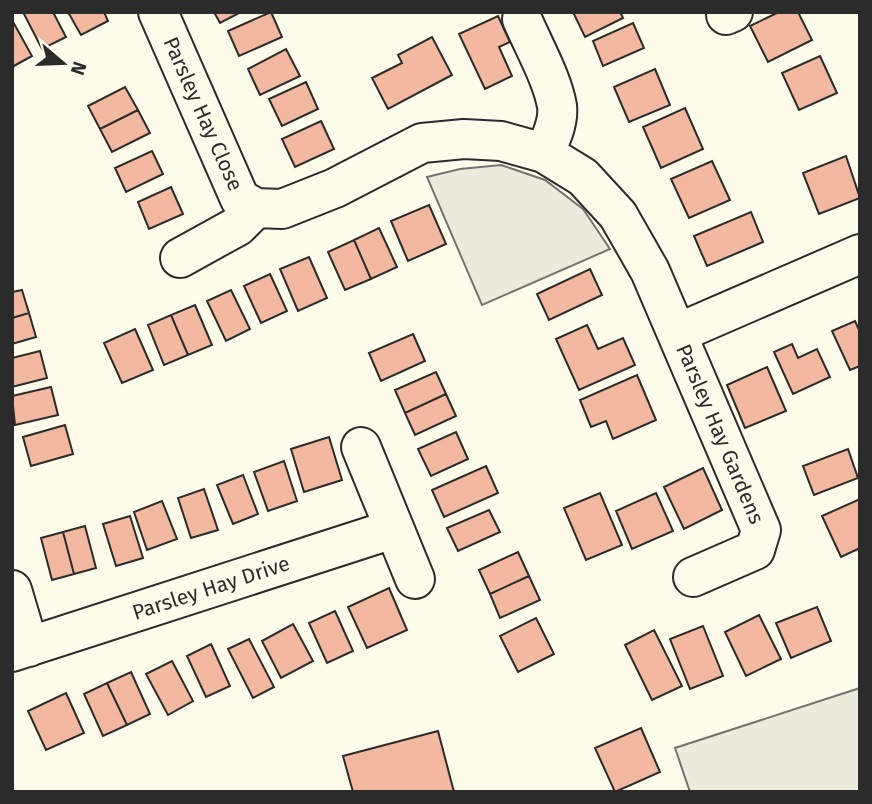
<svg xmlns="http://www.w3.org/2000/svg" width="872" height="804" viewBox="0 0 872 804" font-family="'Fira Sans',sans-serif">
<rect width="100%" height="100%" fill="#fdfbea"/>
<path fill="#ecebdb" stroke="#74746e" stroke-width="2" d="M501,165l44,15 38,29 27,40 -128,56 -55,-128 33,-8z
M860,688v104h-170l-15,-44z"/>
<path fill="#f2b8a0" stroke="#2b2b2b" stroke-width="2" d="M23,12h30l13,25 -24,12z
M68,12h36l4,9 -27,14z
M214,12h27l-21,11z
M271,12l11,25 -43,19 -11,-25z
M573,12h47l3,6 -38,19z
M779,12h19l14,28 -44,22 -18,-36z
M498,16l12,26 -11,5 13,29 -27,13 -26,-55z
M12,20l20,36 -20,11z
M633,23l11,25 -41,18 -10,-25z
M432,37l20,38 -64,34 -16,-31 30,-15 -4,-8z
M286,49l14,27 -40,19 -12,-26z
M820,56l17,37 -38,17 -17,-37z
M655,69l15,36 -41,17 -15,-35z
M306,82l12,27 -36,17 -13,-27z
M125,87l13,23 -38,19 -12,-23z
M685,108l18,41 -42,19 -18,-41z
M138,110l12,23 -38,19 -12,-23z
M321,121l13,28 -39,18 -13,-28z
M152,151l11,23 -37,18 -11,-24z
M846,156l14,42 -41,16 -16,-41z
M712,161l18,39 -41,18 -18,-39z
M171,187l12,27 -34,15 -11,-27z
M429,205l17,39 -38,17 -17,-40z
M751,212l12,30 -56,24 -13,-30z
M379,228l18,39 -26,12 -17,-39z
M354,240l17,39 -26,11 -17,-38z
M309,257l18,41 -29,13 -18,-42z
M590,269l12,26 -53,25 -12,-26z
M270,274l17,37 -26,12 -17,-37z
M22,290l7,23 -17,5v-26z
M231,290l19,39 -24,12 -19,-40z
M195,305l17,40 -24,10 -17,-40z
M29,313l7,24 -24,7v-26z
M171,315l17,40 -24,10 -16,-40z
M855,321l5,11v34l-10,4 -18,-39z
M587,325l11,24 25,-11 12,27 -56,25 -23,-51z
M135,329l18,41 -31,13 -18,-40z
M413,334l12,27 -44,20 -12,-28z
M792,344l6,14 19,-9 13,28 -37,17 -19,-42z
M40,351l7,27 -35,9v-29z
M767,367l19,44 -41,17 -18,-43z
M436,372l10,22 -41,19 -10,-23z
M637,375l19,45 -43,19 -7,-18 -15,6 -11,-27z
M51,387l7,28 -43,10 -3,-29z
M446,394l10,22 -41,19 -10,-22z
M65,425l8,29 -42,12 -8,-29z
M456,432l12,27 -37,17 -13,-27z
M329,437l13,43 -38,12 -13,-43z
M848,449l10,29 -44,17 -11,-29z
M284,461l13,40 -29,10 -14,-39z
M486,466l12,27 -54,24 -12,-27z
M703,468l19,42 -38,19 -20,-42z
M243,475l15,39 -25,10 -16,-39z
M204,489l14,41 -27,8 -13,-40z
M600,493l22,52 -36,15 -22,-52z
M656,493l17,38 -41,18 -16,-38z
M860,499v49l-19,9 -19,-41z
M162,501l15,38 -30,11 -13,-38z
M489,510l11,22 -42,19 -11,-23z
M130,516l13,42 -27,8 -13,-42z
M85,526l11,42 -22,6 -11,-42z
M63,532l11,42 -22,6 -11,-42z
M518,552l11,24 -39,18 -11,-24z
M529,576l11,24 -40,18 -10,-24z
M389,588l18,42 -40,18 -19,-41z
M817,607l14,34 -40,17 -15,-35z
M335,611l18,40 -26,12 -18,-40z
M759,615l22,44 -35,17 -21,-44z
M536,618l18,36 -36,18 -18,-36z
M293,624l20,37 -32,17 -19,-37z
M703,626l20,50 -33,13 -20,-50z
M654,630l28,56 -30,14 -27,-55z
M249,639l25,48 -21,11 -25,-49z
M211,644l19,42 -24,11 -19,-41z
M172,661l21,40 -25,14 -22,-41z
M131,672l19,42 -23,11 -20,-42z
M107,683l20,42 -24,11 -19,-42z
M66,693l18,40 -38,17 -18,-39z
M641,728l19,44 -45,20 -20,-44z
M438,731l16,61h-101l-10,-36z"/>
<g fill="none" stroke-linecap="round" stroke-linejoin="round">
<g stroke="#2b2b2b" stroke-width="42">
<path id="minor" d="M158,12l82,187 16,9 26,1 53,-21 87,-45 42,-4 37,2 43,12 39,24 35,38 32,56 111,259 -6,20 -62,27
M726,15l7,-3
M522,19c11,26 30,59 35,87 2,16 -6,33 -13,47
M180,258l58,-32 18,-18
M678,333l182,-79
M361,447l54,132
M12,590l17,57
M12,652l381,-123"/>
</g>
<use href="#minor" stroke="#fdfbea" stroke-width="38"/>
</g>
<g text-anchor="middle" stroke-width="5" stroke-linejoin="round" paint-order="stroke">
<g font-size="21" fill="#2b2b2b" stroke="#fdfbea">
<text transform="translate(203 114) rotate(66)" y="7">Parsley Hay Close</text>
<text transform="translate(720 434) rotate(67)" y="7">Parsley Hay Gardens</text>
<text transform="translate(211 588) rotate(-18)" y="7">Parsley Hay Drive</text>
</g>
</g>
<rect width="872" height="804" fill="none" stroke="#2b2b2b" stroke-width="28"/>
<g transform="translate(63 63) rotate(109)" stroke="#fdfbea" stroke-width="5" paint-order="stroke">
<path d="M0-5L12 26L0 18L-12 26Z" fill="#2b2b2b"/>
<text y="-10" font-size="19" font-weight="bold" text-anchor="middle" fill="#2b2b2b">N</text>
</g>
</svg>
